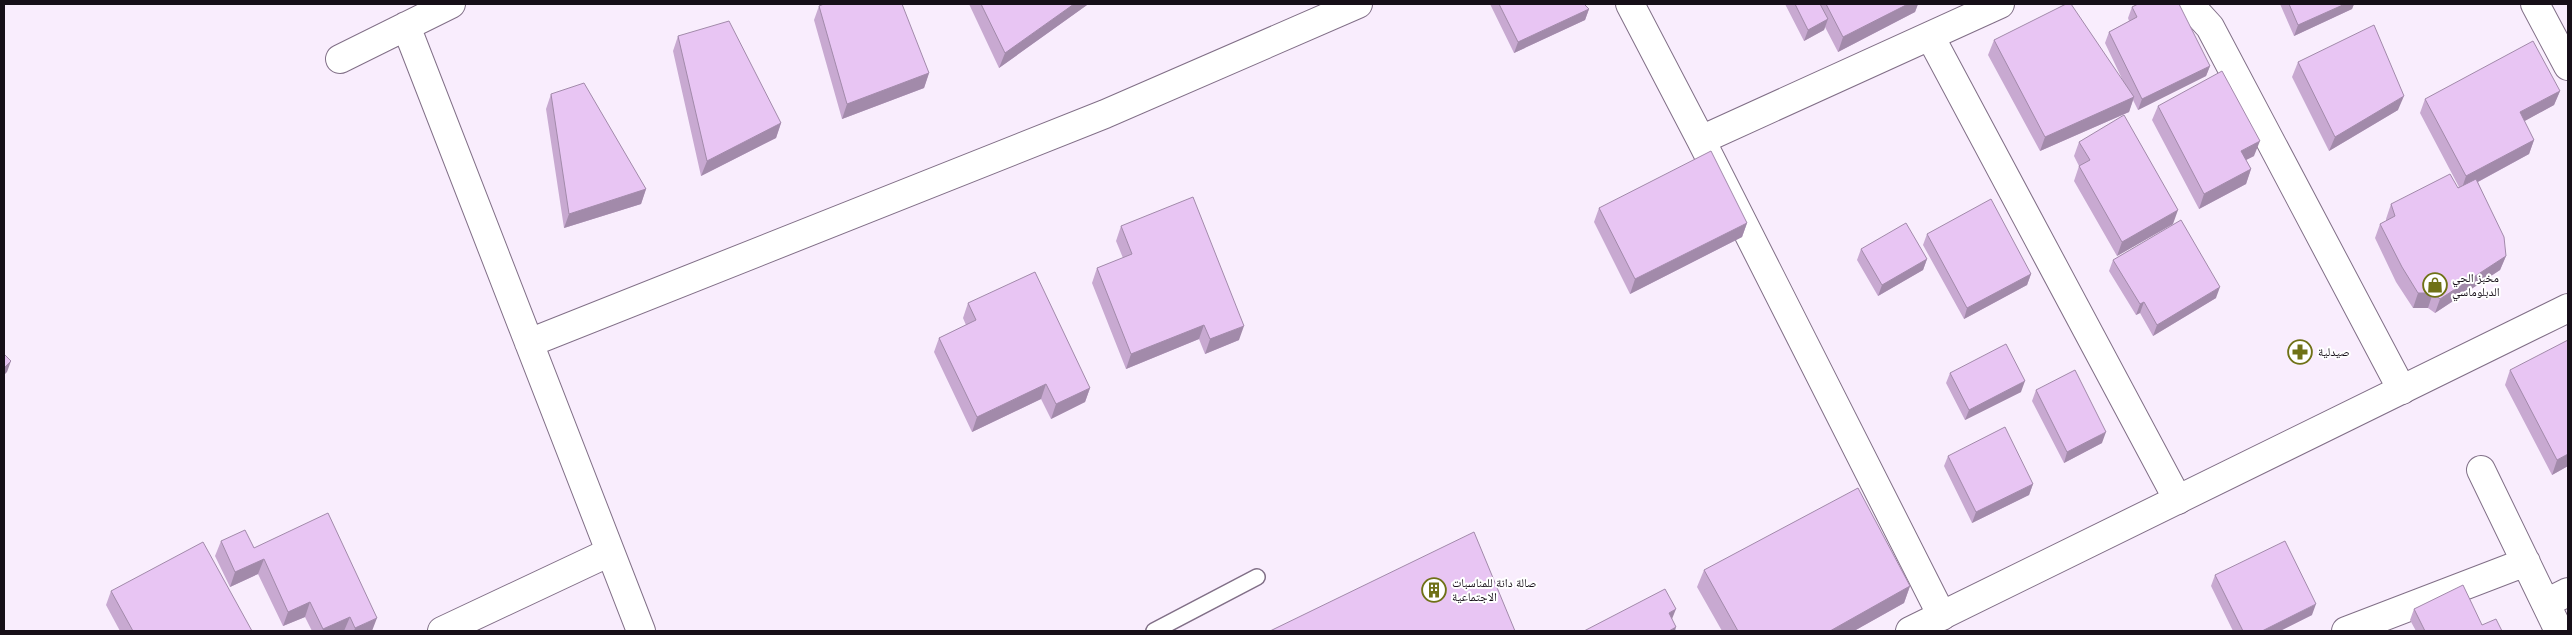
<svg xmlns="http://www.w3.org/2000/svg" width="2572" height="635" viewBox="0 0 2572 635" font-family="'Libre Baskerville','Noto Naskh Arabic',serif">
<rect width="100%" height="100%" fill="#f9edfd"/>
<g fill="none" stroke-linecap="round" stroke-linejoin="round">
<g stroke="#816f87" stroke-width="18">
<path id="lane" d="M1154,631l103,-54"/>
</g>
<g stroke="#816f87" stroke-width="30">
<path id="street" d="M1630,4l71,136 241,476
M2189,4l21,23 192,363
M2535,4l33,62
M406,26l235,605
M1930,36l248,464
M340,59l111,-55
M1701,140l299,-136
M529,343l576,-229 253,-110
M2481,470l78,161
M2546,603l22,-11
M442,631l168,-79
M2346,631l180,-69"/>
</g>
<g stroke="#816f87" stroke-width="30">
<path id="secondary" d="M1910,631l658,-323"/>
</g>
<use href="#lane" stroke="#fff" stroke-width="15"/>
<use href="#street" stroke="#fff" stroke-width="28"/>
<use href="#secondary" stroke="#fff" stroke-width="28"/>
</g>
<path fill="#c8a9d1" d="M969,4h118v1l-88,63z
M1490,4h94l5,5 -4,11 -71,33z
M1785,4h133l-3,8 -77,40 -13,-25 -1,3 -20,11z
M2280,4h74l-2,5 -58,27z
M819,6l110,67 -5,15 -82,31 -28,-99z
M2132,7l78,59 -4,10 -68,34 -5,-10 -4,12 -89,39 -52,-96 6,-15 130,43 -19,-40 4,-11 20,-11 -1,-3z
M678,36l103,87 -5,15 -75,38 -28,-125z
M2298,62l100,48 -69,41 -37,-74z
M2560,91l-6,14 -30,16 10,19 -5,14 -51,28 28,74 -6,14 -65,43 -7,-5h-15l-17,-26 -21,-44 5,-14 6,-3v-2l5,-15 68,-17 -39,-74 5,-14z
M551,94l95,95 -5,15 -77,24 -18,-119z
M2158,106l96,50 -8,4 5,9 -5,15 -47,25 -47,-89z
M2079,142l94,82 -56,32 -43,-75 5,-15 -5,-10z
M1599,208l148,15 -5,14 -112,57 -36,-72z
M1121,226l118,114 -34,14 -6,-15 -73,30 -34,-86 5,-15 26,-10 -7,-17z
M1927,234l104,40 -4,11 -63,34 -41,-74z
M1861,249l66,10 -4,11 -45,26 -21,-36z
M2113,260l103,38 -63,38 -13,-23 -4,2 -27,-44z
M968,303l122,85 -5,14 -34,17 -10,-20 -69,33 -38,-80 5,-14 27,-13 -3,-7z
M2510,370l58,96 -16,9 -47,-90z
M1950,373l71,19 -56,28 -19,-37z
M2036,390l66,53 -38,20 -32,-62z
M1948,456l85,28 -4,11 -57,28 -28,-57z
M221,541l33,7 118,83h-60l-7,-14 -22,9 -25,-52 -28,13 -15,-31z
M1704,570l206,16 -6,17 -50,28h-132l-25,-44z
M2215,575l97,40 -32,16h-47l-22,-45z
M111,591l141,40h-132l-14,-26z
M2414,609l68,16 20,6h-86l-6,-11z"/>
<path fill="#a28aaa" d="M1074,4h13v1l-88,63 6,-15z
M1908,4h10l-3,8 -77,40 5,-15z
M2345,4h9l-2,5 -58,27 4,-11z
M1589,9l-4,11 -71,33 4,-11z
M1828,19l-4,11 -20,11 4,-11z
M2210,66l-4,10 -68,34 4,-11z
M929,73l-5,15 -82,31 5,-15z
M2560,91l-6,14 -40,22 6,-15z
M2404,96l-6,14 -69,41 6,-14z
M2134,97l-5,15 -89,39 5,-14z
M781,123l-5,15 -75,38 6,-15z
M2534,140l-5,14 -68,37 5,-15z
M2260,141l-6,15 -18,9 5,-14z
M2251,169l-5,15 -47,25 5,-15z
M646,189l-5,15 -77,24 5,-14z
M2178,210l-5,14 -56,32 5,-14z
M1747,223l-5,14 -112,57 5,-15z
M2506,256l-6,14 -65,43 5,-14z
M1927,259l-4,11 -45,26 4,-11z
M2031,274l-4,11 -63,34 3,-11z
M2220,287l-4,11 -63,38 4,-11z
M2418,293h15l-5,15h-15z
M2144,302l-4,11 -4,2 4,-11z
M1204,325l-5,14 -73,30 5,-15z
M1244,326l-5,14 -34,14 5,-15z
M11,361l-4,11 -3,3v-7z
M2025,381l-4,11 -56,28 4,-10z
M1046,384l-5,15 -69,33 5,-15z
M1090,388l-5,14 -34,17 5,-15z
M2106,432l-4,11 -38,20 3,-11z
M2568,454v12l-16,9 5,-15z
M2033,484l-4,11 -57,28 4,-11z
M264,559l-6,15 -28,13 5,-15z
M1910,586l-6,17 -50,28h-24z
M310,602l-5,15 -22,9 5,-14z
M2316,604l-4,11 -32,16h-18z
M1676,609l-6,15 -1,-11z
M350,617l-6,14h-22l1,-2z
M377,618l-5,13h-18l1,-3z
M1676,627l-1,4h-6z"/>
<path fill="#e8c5f3" stroke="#a28aaa" d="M824,4h78l27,69 -82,31 -28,-98z
M981,4h93l-69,49z
M1499,4h85l5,5 -71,33z
M1795,4h25l8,15 -20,11z
M1826,4h82l-65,33z
M2066,4h5l63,93 -89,40 -51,-97z
M2138,4h41l31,62 -68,33 -33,-67 28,-15 -5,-10z
M2289,4h56l-47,21z
M729,21l52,102 -74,38 -29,-125z
M2374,25l30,71 -69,41 -37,-75z
M2533,41l27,50 -40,21 14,28 -68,36 -41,-77z
M2222,71l38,70 -19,10 10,18 -47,25 -46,-88z
M584,83l62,106 -77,25 -18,-120z
M2124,115l54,95 -56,32 -43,-76 11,-6 -11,-18z
M1711,151l36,72 -112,56 -36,-71z
M2450,174l8,14 18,-9 28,58 2,19 -66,43 -7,-6h-15l-16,-26 -22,-43 15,-8 -4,-12z
M1193,197l51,129 -34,13 -6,-14 -73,29 -34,-86 35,-14 -11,-28z
M1991,199l40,75 -64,34 -40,-74z
M2181,220l39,67 -63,38 -13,-23 -4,2 -27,-44z
M1906,223l21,36 -45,26 -21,-36z
M1035,272l55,116 -34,16 -10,-20 -69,33 -38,-79 37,-18 -8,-17z
M2568,340v114l-11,6 -47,-90z
M2006,344l19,37 -56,29 -19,-37z
M4,354l7,7 -7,7z
M2075,370l31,62 -39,20 -31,-62z
M2005,427l28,57 -57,28 -28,-56z
M1858,488l52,98 -80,45h-92l-34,-61z
M328,513l49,105 -22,10 -5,-11 -27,12 -13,-27 -22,10 -24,-53 -29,13 -14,-31 24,-11 9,18z
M1474,532l41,99h-245z
M2285,541l31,63 -54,27h-19l-28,-56z
M203,542l49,89h-119l-22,-40z
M2463,585l19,40 14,-6 6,12h-77l-11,-22z
M1665,589l11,20 -7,4 7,14 -7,4h-85z"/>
<defs>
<g id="shop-ring" transform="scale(1.25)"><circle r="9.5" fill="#fff" stroke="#6f7116" stroke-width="1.5"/><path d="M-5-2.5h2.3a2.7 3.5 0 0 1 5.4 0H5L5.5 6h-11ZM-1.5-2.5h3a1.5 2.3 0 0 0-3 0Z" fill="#6f7116"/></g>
<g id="pharmacy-ring" transform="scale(1.25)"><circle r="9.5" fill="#fff" stroke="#6f7116" stroke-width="1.5"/><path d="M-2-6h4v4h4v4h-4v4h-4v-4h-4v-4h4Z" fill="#6f7116"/></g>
<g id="building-ring" transform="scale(1.25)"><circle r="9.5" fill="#fff" stroke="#6f7116" stroke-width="1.5"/><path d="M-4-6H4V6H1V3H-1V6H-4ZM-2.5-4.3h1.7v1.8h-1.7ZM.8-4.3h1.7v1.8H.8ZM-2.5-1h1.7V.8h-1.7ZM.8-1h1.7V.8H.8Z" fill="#6f7116"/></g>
</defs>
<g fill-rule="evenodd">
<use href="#shop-ring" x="2435" y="285"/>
<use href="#pharmacy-ring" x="2300" y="352"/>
<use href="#building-ring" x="1434" y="590"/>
</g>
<g text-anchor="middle" stroke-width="4" stroke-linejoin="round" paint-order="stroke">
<g font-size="12" fill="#160f18" stroke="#fff" text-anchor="start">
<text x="2452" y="282">مخبز الحي<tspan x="2452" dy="14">الدبلوماسي</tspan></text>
<text x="2318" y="356">صيدلية</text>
<text x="1452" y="587">صالة دانة للمناسبات<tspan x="1452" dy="14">الاجتماعية</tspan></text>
</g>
</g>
<rect width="2572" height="635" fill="none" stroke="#160f18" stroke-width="10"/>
</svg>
